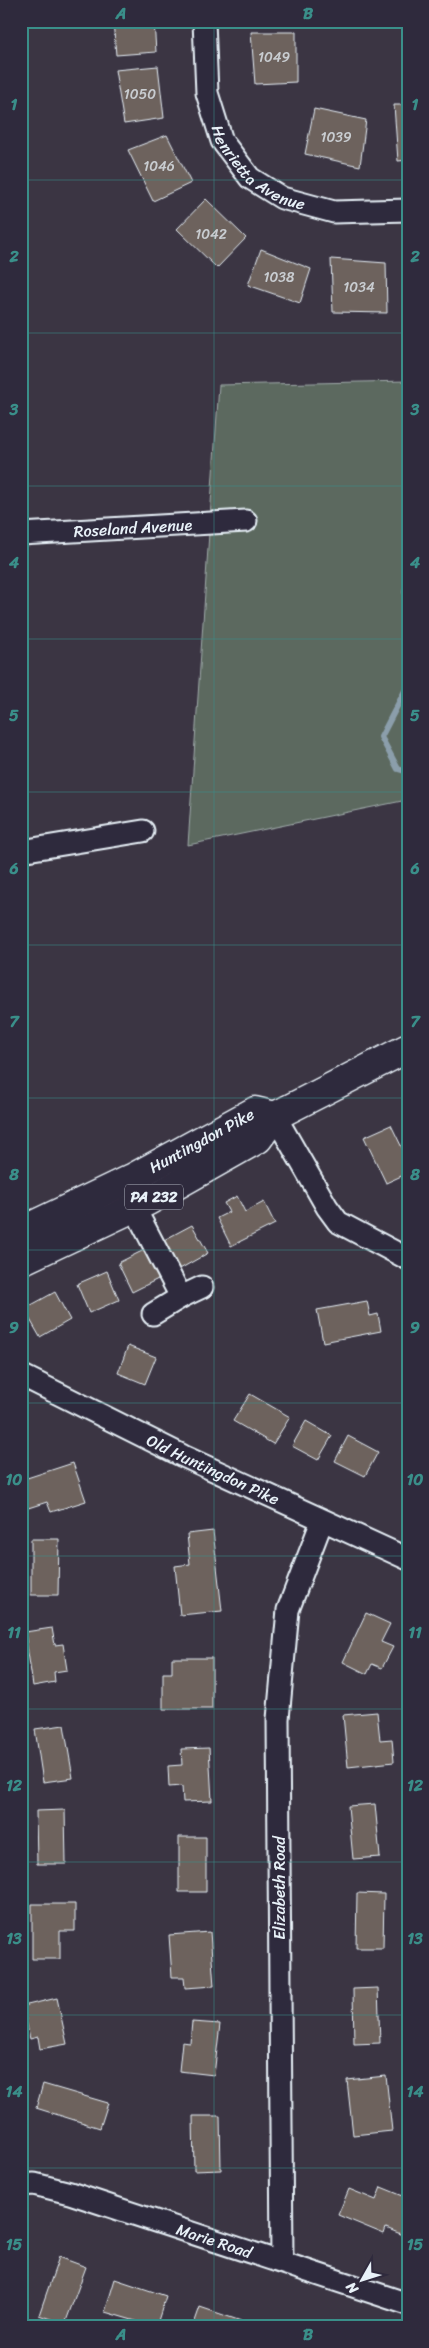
<svg xmlns="http://www.w3.org/2000/svg" width="429" height="2348" viewBox="0 0 429 2348" font-family="Sriracha,sans-serif">
<rect width="100%" height="100%" fill="#3b3543"/>
<filter id="ink" filterUnits="userSpaceOnUse"><feTurbulence type="fractalNoise" baseFrequency=".02" numOctaves="2"/><feDisplacementMap in="SourceGraphic" scale="10" xChannelSelector="R" yChannelSelector="G"/><feConvolveMatrix kernelMatrix="1 2 1 2 8 2 1 2 1" color-interpolation-filters="sRGB"/></filter>
<g filter="url(#ink)">
<path fill="#5b695f" stroke="#a2adac" d="M408,381v421l-6,-1 -214,44 31,-460z"/>
<g fill="none" stroke-linecap="round" stroke-linejoin="round">
<path stroke="#8b9eab" stroke-width="6" d="M408,577l-3,15 3,6
M408,685l-27,52 17,32 10,3"/>
</g>
<path fill="#6d625d" stroke="#e8f1f8" d="M113,21h41l2,31 -40,3z
M251,32h45v50l-41,2z
M158,66l6,52 -40,6 -9,-54z
M394,105h14v55l-10,1z
M314,109l52,11 -6,46 -55,-12z
M167,135l24,48 -38,18 -25,-51z
M206,199l40,39 -29,30 -40,-39z
M261,249l50,20 -11,34 -52,-18z
M405,258h3v35z
M331,259l55,4 1,50 -54,-1z
M391,1125l17,35v13l-22,10 -22,-46z
M237,1196l8,16 19,-10 11,22 -44,22 -14,-28 12,-6 -5,-9z
M192,1225l16,28 -30,17 -16,-29z
M148,1248l14,29 -30,15 -14,-29z
M107,1271l12,29 -30,13 -12,-29z
M55,1292l15,28 -30,17 -16,-28z
M367,1301l3,15 8,-2 3,17 -58,11 -6,-32z
M128,1346l28,11 -11,27 -27,-11z
M250,1394l40,23 -17,27 -40,-23z
M306,1421l26,15 -14,24 -26,-14z
M348,1436l30,16 -13,24 -30,-15z
M73,1463l13,38 -35,11 -4,-10 -25,8 -1,-30z
M213,1531l9,80 -42,4 -5,-49 15,-2 -3,-30z
M31,1539h28l-1,56h-27z
M366,1613l24,11 -9,18 12,5 -11,21 -10,-4 -5,10 -24,-12z
M52,1628l3,17 8,-1 4,26 -13,2 1,10 -22,4 -8,-54z
M172,1658h40v51h-49v-36h9z
M377,1712l3,28 12,-1 2,23 -46,5 -5,-52z
M64,1725l9,53 -30,4 -8,-53z
M209,1748l3,53 -29,1 -1,-16 -13,1 -1,-21 14,-1 -1,-16z
M375,1804l5,53 -27,2 -5,-53z
M65,1810l1,54h-29l-1,-53z
M179,1837h27v55h-27z
M357,1893l27,1 -1,54h-27z
M32,1904h43v27h-15v28h-28z
M210,1932l4,54 -29,2 -1,-11h-12l-3,-42z
M378,1988l2,55 -26,1 -1,-55z
M57,1998l10,46 -27,5 -2,-12 -8,2 -7,-33z
M192,2022l28,2 -6,51 -35,-4 3,-29 8,1z
M386,2076l6,55 -39,4 -6,-55z
M43,2084l65,19 -8,25 -64,-20z
M193,2116h27l1,54 -27,1z
M381,2187l27,11v39l-22,-9 -2,6 -46,-19 11,-26 27,11z
M59,2257l27,10 -21,57 -26,-9z
M115,2279l51,17 -10,31 -51,-15z
M200,2307l50,17v3h-57z"/>
<g fill="none" stroke-linecap="round" stroke-linejoin="round">
<g stroke="#e8f1f8" stroke-width="25">
<g id="minor">
<path id="s1" d="M204,21l3,72 15,48 28,37 32,20 52,14 74,-2"/>
<path id="s2" d="M21,534l225,-13"/>
<path d="M21,851l122,-20"/>
<path d="M275,1116l52,91 11,15 70,37"/>
<path d="M134,1207l47,90 21,-10"/>
<path d="M153,1314l28,-17"/>
<path id="s3" d="M21,1375l162,81 225,103"/>
<path id="s4" d="M21,2185l13,-1 36,9 338,111"/>
<path d="M282,2262l-4,-543 10,-109 34,-89"/>
</g>
</g>
<g stroke="#e8f1f8" stroke-width="31">
<g id="major">
<path id="s5" d="M21,1231l111,-53 123,-67 20,5"/>
<path d="M21,1261l127,-60 110,-62 17,-23 133,-68"/>
</g>
</g>
<use href="#minor" stroke="#2f2a3d" stroke-width="21"/>
<use href="#major" stroke="#2f2a3d" stroke-width="28"/>
</g>
</g>
<path fill="none" stroke="#3a8f8a" stroke-width="1" stroke-opacity="0.55" d="M214,21v2306M21,180h387M21,333h387M21,486h387M21,639h387M21,792h387M21,945h387M21,1098h387M21,1250h387M21,1403h387M21,1556h387M21,1709h387M21,1862h387M21,2015h387M21,2168h387"/>
<g text-anchor="middle" stroke-width="5" stroke-linejoin="round" paint-order="stroke">
<g font-size="14" fill="#c9cdd1">
<text x="274" y="62">1049</text>
<text x="140" y="99">1050</text>
<text x="336" y="142">1039</text>
<text x="159" y="171">1046</text>
<text x="211" y="239">1042</text>
<text x="279" y="282">1038</text>
<text x="359" y="292">1034</text>
</g>
<rect fill="#2f2a3d" stroke="#b0b5c0" stroke-width="1" x="125" y="1184.5" width="58" height="25" rx="4"/>
<g font-size="15" font-weight="bold" fill="#e8f1f8">
<text x="154" y="1202">PA 232</text>
</g>
<g font-size="16" fill="#e8f1f8" stroke="#2f2a3d">
<text dy="6" stroke="none"><textPath href="#s1" startOffset="168">Henrietta Avenue</textPath></text>
<text dy="6" stroke="none"><textPath href="#s2" startOffset="112">Roseland Avenue</textPath></text>
<text dy="6" stroke="none"><textPath href="#s5" startOffset="202">Huntingdon Pike</textPath></text>
<text dy="6" stroke="none"><textPath href="#s3" startOffset="214">Old Huntingdon Pike</textPath></text>
<text transform="translate(279 1888) rotate(-90)" y="6">Elizabeth Road</text>
<text dy="6" stroke="none"><textPath href="#s4" startOffset="202">Marie Road</textPath></text>
</g>
</g>
<rect width="429" height="2348" fill="none" stroke="#2f2a3d" stroke-width="55"/>
<g transform="translate(362 2280) rotate(231)" stroke="#2f2a3d" stroke-width="4" paint-order="stroke">
<path d="M0-4L9 19L0 12L-9 19Z" fill="#e8f1f8"/>
<text y="-8" font-size="14" font-weight="bold" text-anchor="middle" fill="#e8f1f8">N</text>
</g>
<rect x="28" y="28" width="374" height="2292" fill="none" stroke="#3a8f8a" stroke-width="2"/>
<g font-size="16" text-anchor="middle" font-weight="bold" fill="#3a8f8a">
<text x="121" y="19">A</text>
<text x="308" y="19">B</text>
<text x="14" y="110">1</text>
<text x="415" y="110">1</text>
<text x="14" y="262">2</text>
<text x="415" y="262">2</text>
<text x="14" y="415">3</text>
<text x="415" y="415">3</text>
<text x="14" y="568">4</text>
<text x="415" y="568">4</text>
<text x="14" y="721">5</text>
<text x="415" y="721">5</text>
<text x="14" y="874">6</text>
<text x="415" y="874">6</text>
<text x="14" y="1027">7</text>
<text x="415" y="1027">7</text>
<text x="14" y="1180">8</text>
<text x="415" y="1180">8</text>
<text x="14" y="1333">9</text>
<text x="415" y="1333">9</text>
<text x="14" y="1485">10</text>
<text x="415" y="1485">10</text>
<text x="14" y="1638">11</text>
<text x="415" y="1638">11</text>
<text x="14" y="1791">12</text>
<text x="415" y="1791">12</text>
<text x="14" y="1944">13</text>
<text x="415" y="1944">13</text>
<text x="14" y="2097">14</text>
<text x="415" y="2097">14</text>
<text x="14" y="2250">15</text>
<text x="415" y="2250">15</text>
<text x="121" y="2340">A</text>
<text x="308" y="2340">B</text>
</g>
</svg>
